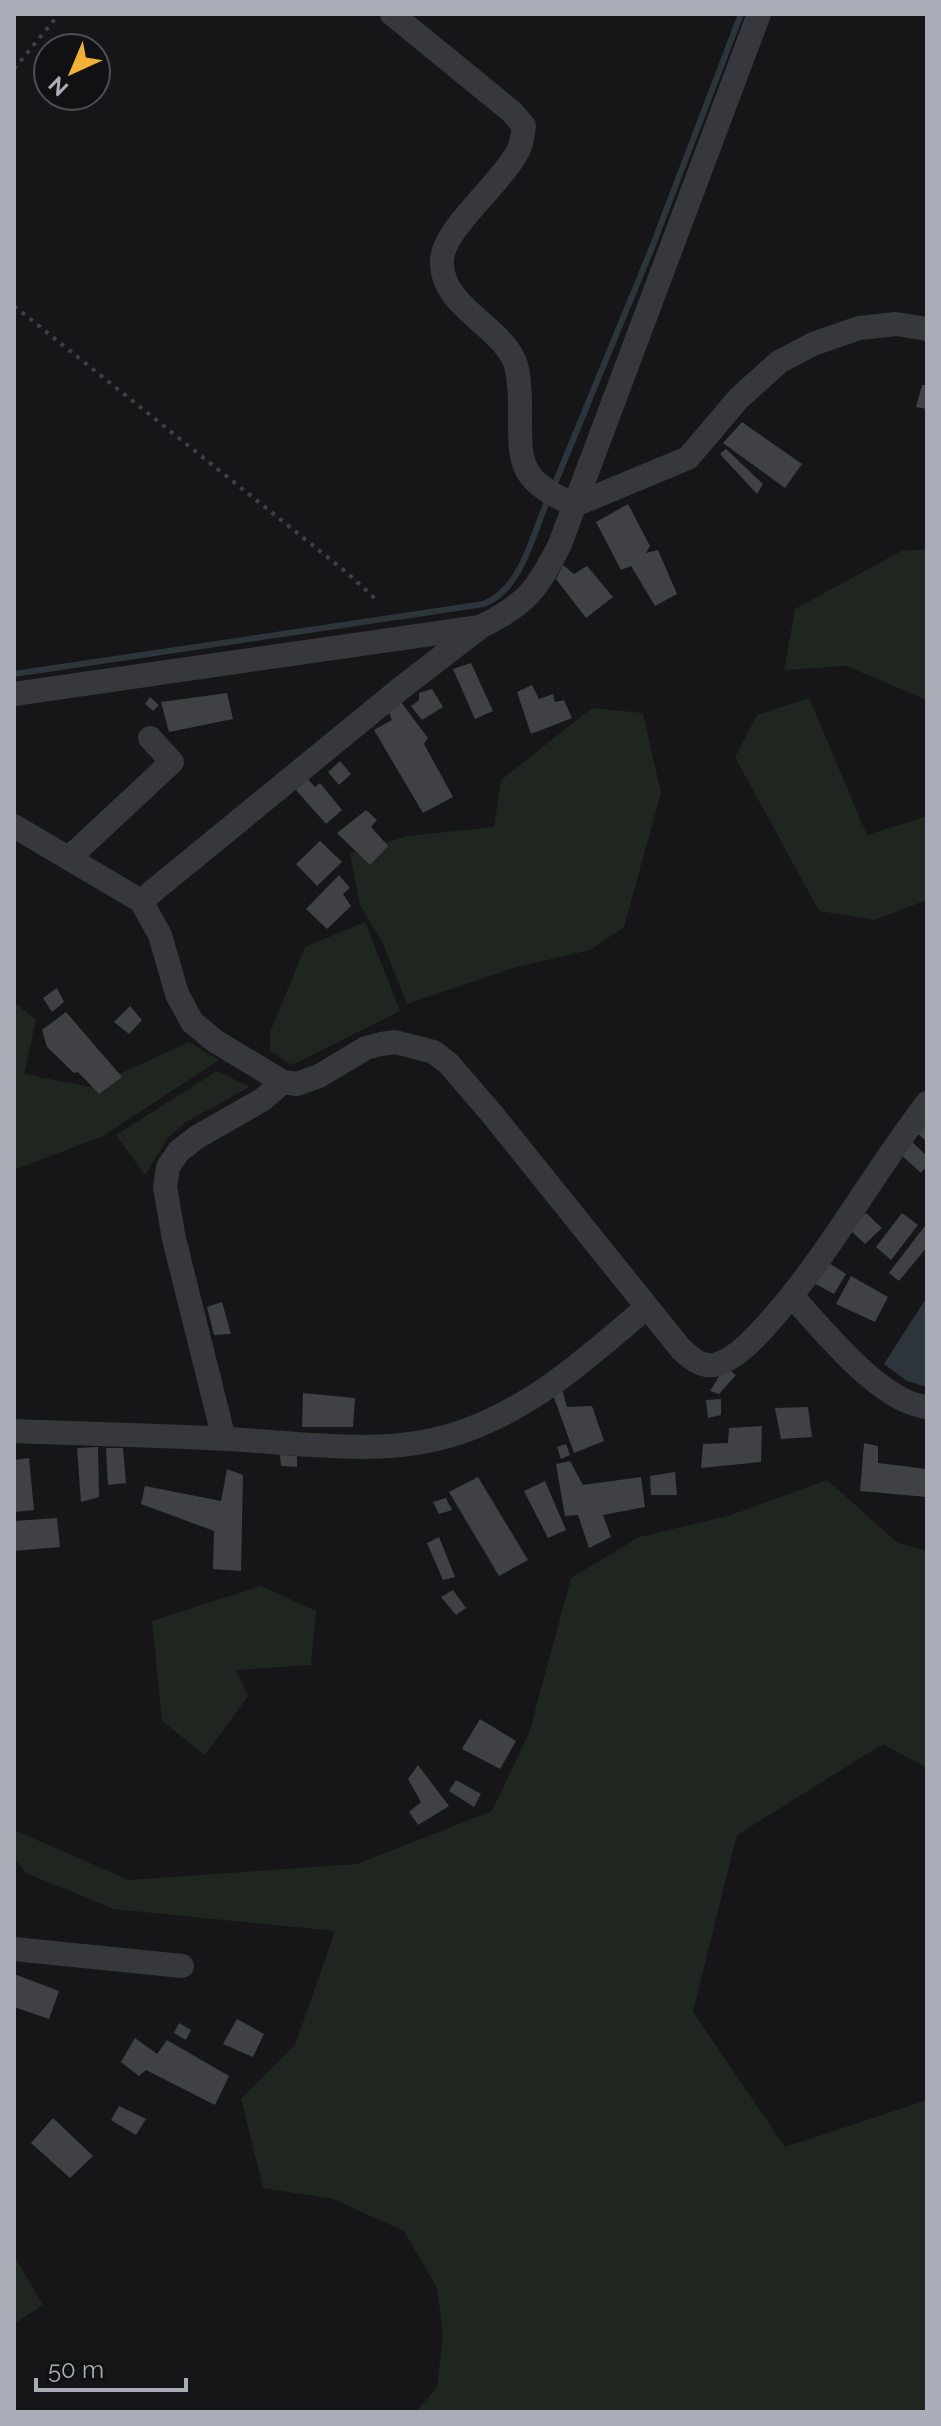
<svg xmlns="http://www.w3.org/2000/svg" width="941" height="2426" viewBox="0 0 941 2426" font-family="Raleway,sans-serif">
<rect width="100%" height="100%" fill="#161618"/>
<path fill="#1e261f" d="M927,549v151l-81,-34 -62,4 11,-61 106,-58z
M809,698l58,137 60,-19v84l-53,20 -55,-9 -84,-154 22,-42z
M592,708l51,5 18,80 -37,134 -34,23 -73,17 -110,37 -24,-60 -23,-39 -10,-52 58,-17 86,-9 7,-47z
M365,922l35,89 -108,54 -22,-14v-19l35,-85z
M14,1002l22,18 -12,54 67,13 98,-45 30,18 -116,76 -89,34z
M217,1071l33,16 -64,35 -18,16 -23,37 -29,-40z
M827,1480l71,63 29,8v217l-44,-24 -146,91 -44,177 92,135 142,-47v312h-511l21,-25 6,-52 -6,-47 -33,-57 -71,-32 -70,-11 -22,-89 54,-54 40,-114 -221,-22 -88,-36 -12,-14v-29l115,50 228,-16 135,-53 37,-78 42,-155 68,-41 89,-21z
M261,1586l55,25 -5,54 -75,5 12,26 -43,59 -43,-34 -10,-100z
M14,2255l29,50 -29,19z"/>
<path fill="#2c353c" d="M927,1297v90l-20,-6 -23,-17z"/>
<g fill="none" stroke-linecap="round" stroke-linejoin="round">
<path stroke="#2c353c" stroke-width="6" d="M556,481l95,-231 90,-236
M14,674l470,-70c37,-15 48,-67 62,-100"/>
</g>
<path fill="#404145" d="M922,385h5v24l-11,-2z
M742,422l60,42 -17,24 -62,-45z
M726,449l37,35 -6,10 -37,-40z
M628,504l22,42 -4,7 12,-3 19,44 -22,12 -24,-40 -10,4 -25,-48z
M563,565l11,9 13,-8 26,31 -27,21 -30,-39z
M471,663l22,48 -18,8 -22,-50z
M532,685l7,14 14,-5 2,8 9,-2 8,18 -41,16 -14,-42z
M432,689l11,18 -21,13 -11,-14 8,-6v-7z
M227,693l6,26 -64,13 -8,-30z
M150,697l9,8 -6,6 -8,-7z
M401,702l27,36 -4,6 29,53 -30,16 -49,-83 18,-10 -4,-10z
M340,761l11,13 -12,11 -11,-13z
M307,778l8,9 5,-4 22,27 -16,14 -30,-34z
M366,810l11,10 -6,7 17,19 -18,19 -33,-32z
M320,841l22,21 -25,24 -21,-22z
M339,875l11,13 -7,6 8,12 -24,23 -21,-20z
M57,988l7,14 -12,10 -9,-14z
M130,1006l12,14 -13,14 -15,-12z
M66,1012l56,65 -23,17 -21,-22 -4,1 -27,-26 -5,-17z
M927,1119v23l-12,-11z
M910,1140l17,16v10l-6,7 -22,-20z
M866,1213l16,15 -17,16 -15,-14z
M902,1213l16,12 -27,35 -15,-13z
M927,1223v24l-28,34 -10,-8z
M824,1260l22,14 -12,20 -24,-13z
M851,1276l37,21 -13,25 -39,-18z
M222,1302l9,32 -17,1 -7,-28z
M725,1367l11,8 -17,19 -9,-3z
M562,1389l5,18 25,-1 12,35 -30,12 -22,-61z
M303,1393l52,5 -2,29h-51z
M721,1399v16l-13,3 -2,-18z
M808,1407l4,30 -31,2 -6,-31z
M762,1426l-1,36 -60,6 2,-24 25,-1 1,-15z
M864,1443l14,3v17l49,6v28l-67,-6z
M566,1444l4,11 -9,4 -4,-12z
M98,1447l1,50 -18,5 -4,-54z
M106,1448h17l3,35 -18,2z
M280,1455l17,1v11l-16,-1z
M29,1458l5,52 -20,2v-52z
M570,1461l13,24 58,-8 4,30 -42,8 8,22 -22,11 -11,-33 -13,1 -9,-52z
M227,1469l16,6 -2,96 -28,-2 1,-38 -73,-27 4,-18 76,15z
M675,1472l2,23h-26l-1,-19z
M478,1477l50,83 -29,16 -50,-84z
M545,1481l21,49 -18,8 -24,-47z
M446,1498l6,12 -13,4 -6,-12z
M57,1518l3,29 -46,4v-30z
M439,1537l16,40 -12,3 -16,-37z
M453,1590l13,18 -10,7 -15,-18z
M480,1719l36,22 -16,28 -38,-20z
M418,1765l31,41 -31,19 -9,-13 12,-10 -13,-23z
M456,1780l25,14 -7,13 -25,-16z
M14,1974l45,17 -10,28 -35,-12z
M237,2019l27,15 -11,23 -30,-13z
M179,2023l12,7 -5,10 -12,-7z
M135,2038l22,16 10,-14 62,36 -14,29 -69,-35 -7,6 -18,-14z
M119,2106l27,13 -10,16 -25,-15z
M53,2118l40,38 -23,22 -39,-35z"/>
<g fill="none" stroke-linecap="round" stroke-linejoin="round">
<path stroke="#3d3f44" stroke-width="4" stroke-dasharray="4 6" stroke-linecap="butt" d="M14,69l45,-55
M14,306l332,266 33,30"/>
<path stroke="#37383d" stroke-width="24" d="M392,14l120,98 12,14c-1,7 -2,16 -5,23 -15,32 -75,79 -77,110 -3,44 51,63 70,97 7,12 7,28 8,41 1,62 -8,81 55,108l113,-47 51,-60 40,-36 34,-18 46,-16 37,-4 31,5
M14,694l466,-67c47,-23 57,-37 80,-83l199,-530
M14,826l127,75 19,34 17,59 15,28 23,19 68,41 14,2 22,-8 47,-28 15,-4 14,-2 39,10 15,12 43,50 189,235c11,10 22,20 37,15 20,-7 38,-27 52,-43 60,-67 102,-147 157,-218
M69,858l103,-96 -22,-24
M141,901l259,-212 79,-61
M792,1296c31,34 89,107 135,111
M14,1431c71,3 142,4 213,8 80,4 163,20 240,-9 70,-26 124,-75 180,-123
M224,1439l-50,-200 -9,-52 3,-20 11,-16 18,-14 65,-37 21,-18
M14,1949l168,17"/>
</g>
<rect width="941" height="2426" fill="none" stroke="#a8adb8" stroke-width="32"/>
<g transform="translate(72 72) rotate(224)"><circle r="38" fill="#111113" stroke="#4d4f55" stroke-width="2"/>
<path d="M0-6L14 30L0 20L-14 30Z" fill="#f2b134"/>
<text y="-12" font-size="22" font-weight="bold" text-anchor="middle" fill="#a8adb8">N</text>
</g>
<path d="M36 2378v12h150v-12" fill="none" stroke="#a8adb8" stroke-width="4"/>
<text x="48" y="2378" font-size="24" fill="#a8adb8" stroke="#111113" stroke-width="6" paint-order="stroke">50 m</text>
</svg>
